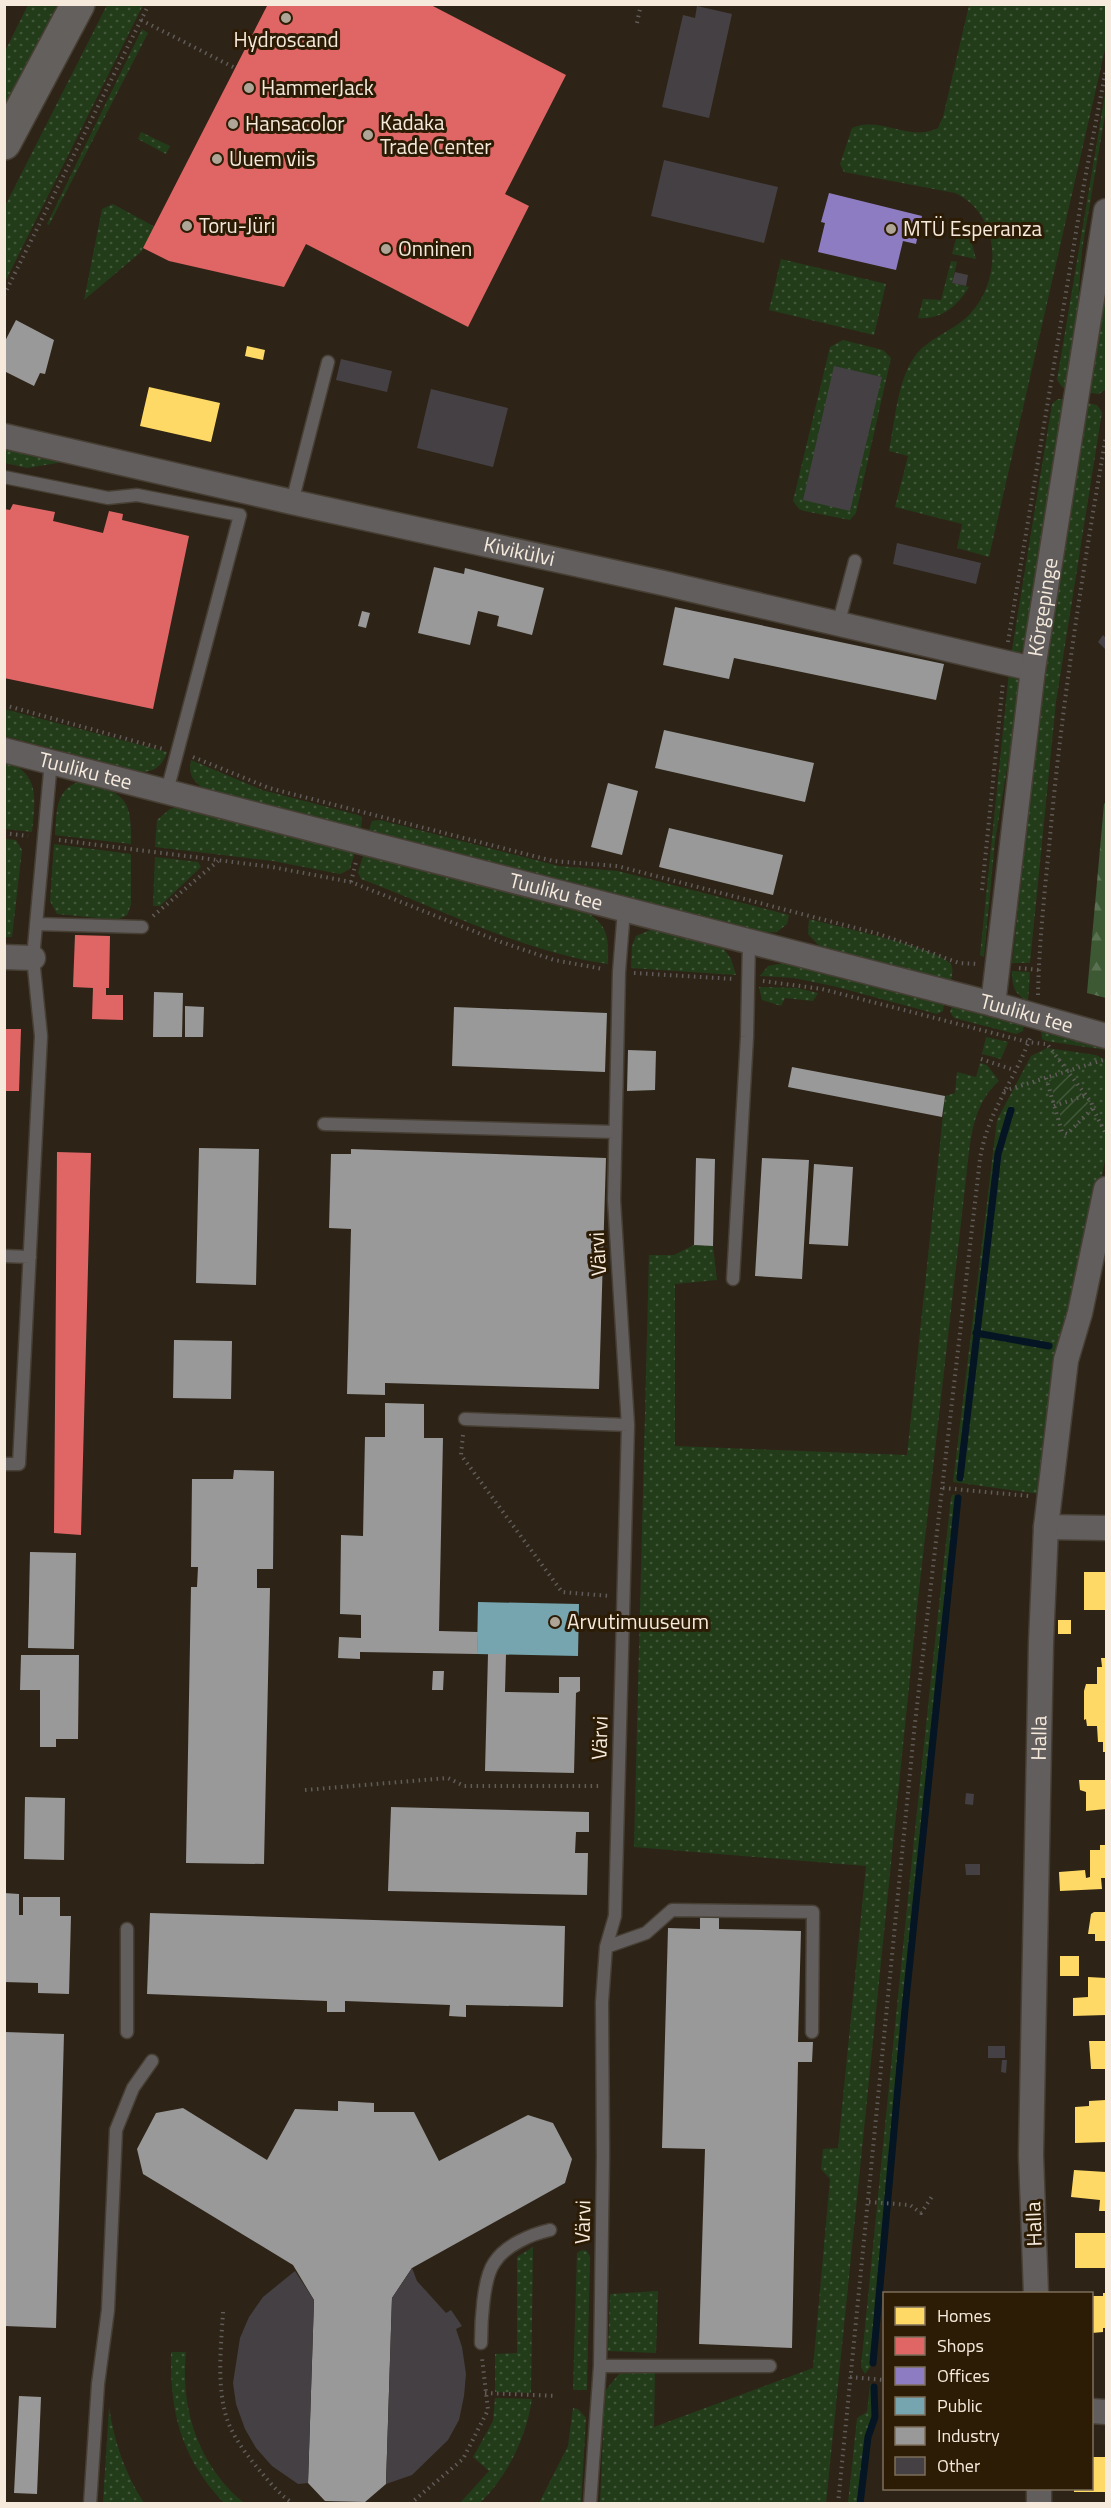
<svg xmlns="http://www.w3.org/2000/svg" width="1111" height="2508" viewBox="0 0 1111 2508" font-family="'Titillium Web',sans-serif">
<defs>
<pattern id="grass-dots" width="8" height="8" patternUnits="userSpaceOnUse" patternTransform="scale(1.5)"><rect width="8" height="8" fill="#223c1a"/><path d="M2 2h.1M6 6h.1" fill="none" stroke="#43583b" stroke-width="1.8" stroke-linecap="round"/></pattern>
<pattern id="forest-firs" width="22" height="20" patternUnits="userSpaceOnUse" patternTransform="scale(1.5)"><rect width="22" height="20" fill="#3c5934"/><path d="M5 1l3.5 6h-7zM16 11l3.5 6h-7z" fill="#597151"/></pattern>
<pattern id="garden-furrows" width="10" height="10" patternUnits="userSpaceOnUse" patternTransform="scale(1.5)"><rect width="10" height="10" fill="#223c1a"/><path d="M-1 1l2-2M0 10L10 0M9 11l2-2" fill="none" stroke="#43583b"/></pattern>
</defs>
<rect width="100%" height="100%" fill="#2d2417"/>
<path fill="url(#grass-dots)" d="M28,5h29l-52,101 -1,-53z
M107,5h36l-138,277v-76z
M969,5h137v40l-117,512 -32,-9 5,-24 -67,-17 13,-51 -19,-5c6,-30 8,-67 24,-92 13,-21 40,-27 57,-45 33,-35 31,-100 -15,-121l-111,-21 -4,-8 12,-36c28,-13 58,15 86,0l5,-11z
M142,29l6,4 -99,192 -2,-1z
M1106,88v21l-24,141 -6,79 -8,60 -5,-1 -6,-8z
M141,132l29,14 -4,8 -28,-15z
M113,204l42,23 -14,25 -57,48 18,-91z
M960,223l11,17 5,19 -24,-5z
M781,259l105,25 -12,51 -105,-25z
M951,261l6,1 -5,21 17,4c-12,19 -27,33 -51,31l5,-19 18,1z
M1106,293v96l-7,5 -9,-1z
M843,340l40,10 8,8 -35,155 -6,7 -46,-9 -5,-2 -6,-8 37,-154z
M1058,399h7l-40,246 -5,8 -9,3 41,-252z
M1088,403l9,2 5,7 -46,290 -26,261h-18l33,-295z
M5,445l214,52 -155,-35 -37,6 -22,-5z
M1009,672l9,8 2,9 -25,152 -11,116 -4,-2z
M4,709l163,43c-4,13 -12,20 -26,20l-136,-36z
M5,760c36,15 30,39 27,72l-27,-3z
M191,760l71,30 96,25 4,2 -1,12 -157,-40c-11,-8 -16,-14 -13,-29z
M83,781c43,12 49,19 48,63l-76,-9c2,-25 0,-48 28,-54z
M178,807l177,45 -5,17 -10,5 -67,-13 -118,-14 2,-27 13,-11z
M380,820l179,46 59,5 171,44 -2,9 -10,8 -13,1 -395,-103 3,-9z
M5,839l11,1 6,10 -10,87h-7z
M54,844l77,10v51l-4,10 -10,5 -60,-6 -7,-13z
M364,853l221,58c25,16 23,26 23,53 -87,-13 -165,-54 -247,-85l-3,-7z
M155,857l43,5 3,5 -41,39h-7z
M809,919c26,7 125,28 141,44 4,5 2,12 1,18l-130,-33 -13,-14z
M653,929l71,20 7,10 5,16 -105,-7 1,-22 4,-10z
M784,963l160,41 -1,7 -6,3 -104,-28 -39,-8 -34,-2 8,-10z
M1012,971l18,1 -2,29c-14,-6 -16,-16 -16,-30z
M759,987l38,1 21,5 -5,8 -28,-3 -4,8 -19,-6z
M952,1006l72,19 -1,6 -7,3 -62,-16 -4,-6z
M1041,1030l65,16v4l-60,-9 -4,-2z
M986,1037l22,5 -7,17 -19,-5z
M1047,1048l49,7 10,5v95l-66,339 -87,-12 44,-362 34,-64z
M980,1063l7,2 12,16c-28,24 -29,64 -33,98l-49,429 -91,895h-226l5,-112 14,-17 36,-2 -1,55 159,-59 17,-189 -9,-10 2,-20 15,-1 28,-282 -232,-19 15,-592h25l20,-10 19,1 4,34 -42,4v162l232,9 38,-359 10,-3 2,-21 19,5z
M953,1494l5,4 -53,511 -32,354 -8,11 -4,-7c29,-290 57,-580 90,-869z
M533,2247l-2,146 -36,-1v-38l22,-1v-96z
M582,2250l5,1 3,5 -3,134h-14l4,-137z
M658,2291l-2,62 -48,-2 2,-57z
M171,2352h15c-6,58 13,114 58,151h-20c-43,-46 -54,-89 -53,-151z
M870,2384l6,5 -1,28 -7,20 -8,66h-12l9,-85 10,-6z
M495,2398l37,1c-6,39 -24,76 -52,104h-20l29,-32 -16,-14 20,-36z
M109,2407c5,34 16,67 35,96h-41z
M573,2408l5,1 8,9 -5,85h-42l29,-57z"/>
<path fill="url(#forest-firs)" d="M1106,802v196l-19,-5 17,-189z"/>
<path fill="url(#garden-furrows)" d="M1069,1075l19,28 1,9 -19,17 -5,1 -16,-50z"/>
<path fill="#ffd966" d="M247,346l18,4 -2,10 -18,-4z
M149,387l71,16 -9,39 -71,-16z
M1084,1572h22v38h-22z
M1058,1620h13v14h-13z
M1101,1658h5v94h-3v-10h-5l-1,-16h-10l-1,-7 -2,1v-29l2,-7h11v-17h5z
M1079,1780h27v29l-20,2v-19l-6,-2z
M1100,1845h6v33h-5l1,11 -42,2 -1,-19 26,-2 1,8 4,-1v-27h10z
M1094,1912h12v29h-11v-7h-7l3,-20z
M1060,1956h19v20h-19z
M1088,1977l18,1v37l-33,1v-18l15,-1z
M1089,2041h17v28h-15z
M1106,2100v42l-31,1v-36l14,-1v-5z
M1074,2170l32,2v39h-7l1,-11 -29,-3z
M1075,2233h31v35h-31z
M1103,2293h3v35h-3v4l-11,1v-37h11z
M1092,2457h14v35h-32v-4h18z"/>
<path fill="#e06666" d="M268,4h161l137,71 -61,119 24,12 -61,121 -162,-83 -22,43 -115,-26 -26,-13z
M13,504l42,8 -2,9 50,12 6,-22 14,3 -1,6 67,16 -36,173 -149,-31v-169l6,1z
M75,935l35,1 -1,52h-3v7h17v25l-31,-1 1,-31 -20,-1z
M4,1029h17l-2,62h-15z
M57,1152l34,1 -10,382 -27,-2z"/>
<path fill="#8e7cc3" d="M829,193l93,23 -6,28 -13,-3 -7,29 -78,-18 7,-29 -4,-1z"/>
<path fill="#76a5af" d="M478,1602l101,2 -1,52 -101,-2z"/>
<path fill="#999" d="M16,320l38,20 -9,34 -5,-1 -6,13 -30,-15v-28z
M434,567l30,7 1,-6 79,20 -12,47 -35,-9 2,-10 -21,-5 -8,34 -52,-12z
M675,607l269,57 -8,36 -202,-42 -5,21 -66,-14z
M362,611l8,2 -4,15 -8,-2z
M664,730l150,33 -9,39 -150,-34z
M608,783l30,8 -16,64 -31,-8z
M669,828l114,27 -10,40 -114,-28z
M154,992l29,1 -1,44h-29z
M185,1006l19,1 -1,30h-18z
M454,1007l153,6 -2,59 -153,-6z
M628,1050l28,1 -1,39 -28,1z
M792,1067l153,29 -3,21 -154,-30z
M199,1148l60,1 -3,136 -60,-2z
M351,1149l255,9 -7,231 -214,-6v12l-38,-1 4,-165 -22,-1 2,-74h20z
M696,1158l19,1 -2,87 -19,-1z
M762,1158l47,2 -7,119 -47,-3z
M814,1164l39,3 -5,79 -39,-2z
M174,1340l58,1 -1,58 -58,-1z
M385,1403l39,1v34h19l-4,193 39,1 -1,22 -117,-2v7l-22,-1 1,-21 22,1v-23l-21,-1 1,-79 22,1 2,-99h20z
M234,1470l40,1 -1,98h-16v19h13l-6,276 -78,-1 5,-276h6l1,-20h-7l1,-88h41z
M30,1552l46,1 -2,96 -46,-1z
M488,1654h18l-1,38 54,1v-16h21v14l-4,2 -2,80 -89,-2z
M21,1655h58l-1,84h-22v8h-16v-57h-20z
M433,1671h11l-1,19h-11z
M25,1797l40,1 -1,62 -40,-1z
M391,1807l198,5v20h-13l-1,21h13l-1,42 -199,-4z
M4,1893l15,1v21h4v-18h37v19h11l-2,78 -31,-1v-10l-34,-1z
M150,1913l415,13 -2,81 -97,-2v12l-17,-1 1,-11 -105,-4v11h-18v-11l-180,-7z
M700,1916l19,1v12l82,2 -3,111h15l-1,20h-14l-6,286 -93,-4 6,-195 -43,-1 6,-220 32,1z
M5,2032l59,2 -8,294 -51,-2z
M338,2101l36,2v9h40l25,49 89,-46 25,8 19,36 -7,24 -153,85 -20,30 -6,186 -21,18 -40,-1 -17,-18 6,-183 -21,-35 -150,-91 -6,-25 19,-36 27,-5 84,52 28,-51 43,2z
M19,2396l22,1 -4,97 -23,-1z"/>
<g fill="none" stroke-linecap="round" stroke-linejoin="round">
<path stroke="#051524" stroke-width="7" d="M976,1333l73,13
M960,1478l38,-324 13,-44
M873,2363l32,-354 53,-511
M860,2504l8,-67 7,-20 -1,-30"/>
</g>
<path fill="#454044" d="M697,6l35,8 -23,104 -47,-11 21,-92 12,3z
M664,160l114,27 -14,56 -113,-27z
M955,272l13,3 -2,11 -14,-3z
M341,359l51,12 -5,21 -51,-12z
M834,366l48,11 -32,134 -47,-11z
M431,389l77,19 -15,59 -76,-19z
M897,543l84,20 -5,21 -83,-20z
M1103,635l3,3v12l-8,-8z
M966,1793l8,1 -1,11 -8,-1z
M965,1864h15v11h-14z
M988,2046h17v12h-17z
M1002,2060h5l-1,13 -5,-1z
M412,2268l5,13 29,32 5,-3 11,16 -6,3 6,18 4,27 -2,22 -5,24 -11,20 -36,35 -26,9 6,-186z
M295,2271l19,29 -6,183 -10,1 -26,-18 -16,-18 -11,-19 -9,-25 -3,-21 7,-45 9,-21 14,-20z"/>
<g fill="none" stroke-linecap="round" stroke-linejoin="round">
<g stroke="#473f34" stroke-width="15">
<path id="lane" d="M4,477l104,21 29,-3 103,20 -73,276
M292,502l36,-140
M838,625l17,-64
M36,924l106,3
M324,1124l291,8
M4,1256l26,1
M733,1279l14,-242 2,-95
M465,1419l163,6
M4,1464h15l22,-428 -8,-78 18,-197
M606,1947l40,-14 26,-23 141,2 -1,120
M127,2032v-103
M481,2343c0,-20 2,-64 13,-80 11,-18 38,-29 56,-33
M600,2366h170
M90,2504l8,-120 10,-74 8,-180 17,-42 19,-27
M590,2504l10,-138 3,-211 -1,-153 4,-55 9,-31 13,-491 -14,-225 5,-228 5,-62"/>
</g>
<g stroke="#473f34" stroke-width="27">
<g id="street">
<path id="s1" d="M4,436l288,66 371,81 370,86"/>
<path id="s2" d="M4,750l989,254 113,32"/>
<path d="M4,957l29,1"/>
<path id="s3" d="M993,1004l40,-335 73,-458"/>
<path d="M1046,1527l60,1"/>
<path id="s4" d="M1036,2294l-5,-139 10,-512 5,-116 20,-167 14,-47 26,-124"/>
<path d="M1092,2411l14,1"/>
<path d="M1039,2504v-16"/>
</g>
</g>
<g stroke="#473f34" stroke-width="36">
<path id="secondary" d="M4,143l74,-139"/>
</g>
<path stroke="#615c5a" stroke-width="4" stroke-dasharray="1.5 4.5" stroke-linecap="butt" d="M141,20l94,48
M637,23l4,-19
M4,295l145,-291
M1008,642l76,-458 22,-115
M4,705l159,44
M193,757l76,31 284,73 64,5 262,68 80,29 19,1
M4,833l24,3
M59,840l213,27 79,15 150,60 53,18 49,9
M351,882l5,-20
M982,890l21,-208
M153,916l65,-55
M1019,968l20,2
M634,973l100,6
M763,981l59,8 206,53 17,2
M1038,995c1,-53 7,-106 12,-158 12,-135 33,-268 56,-401
M981,1059l33,11
M1046,1078l16,54 5,2 26,-26 -2,-6 -44,-58
M1004,1091l102,-32
M1054,1106l33,-11
M1093,1109l13,25
M463,1435l-2,20 101,137 48,4
M943,1488l86,8
M305,1790l143,-12 16,8h138
M869,2202l41,3 11,8 12,-18
M223,2312c-2,35 -7,77 5,110 7,18 21,36 33,50 10,12 20,24 33,32
M850,2377l34,3
M485,2393l71,3
M410,2504l53,-45 25,-49 -6,-52
M838,2504l76,-772 66,-573c8,-49 34,-77 50,-121"/>
<use href="#lane" stroke="#625e5e" stroke-width="12"/>
<use href="#street" stroke="#625e5e" stroke-width="24"/>
<use href="#secondary" stroke="#64605e" stroke-width="33"/>
</g>
<g fill="#afa597" stroke="#2c1c05" stroke-width="2">
<circle cx="286" cy="18" r="6"/>
<circle cx="249" cy="88" r="6"/>
<circle cx="233" cy="124" r="6"/>
<circle cx="368" cy="135" r="6"/>
<circle cx="217" cy="159" r="6"/>
<circle cx="187" cy="226" r="6"/>
<circle cx="891" cy="229" r="6"/>
<circle cx="386" cy="249" r="6"/>
<circle cx="555" cy="1622" r="6"/>
</g>
<g text-anchor="middle" stroke-width="6" stroke-linejoin="round" paint-order="stroke">
<g font-size="21" fill="#f5eadc" stroke="#2c1c05" text-anchor="start">
<text x="286" y="47" text-anchor="middle">Hydroscand</text>
<text x="261" y="95">HammerJack</text>
<text x="380" y="130">Kadaka<tspan x="380" dy="24">Trade Center</tspan></text>
<text x="245" y="131">Hansacolor</text>
<text x="229" y="166">Uuem viis</text>
<text x="199" y="233">Toru-Jüri</text>
<text x="903" y="236">MTÜ Esperanza</text>
<text x="398" y="256">Onninen</text>
<text x="567" y="1629">Arvutimuuseum</text>
</g>
<g font-size="21" fill="#f5eadc" stroke="#2c1c05">
<text dy="7" stroke="none"><textPath href="#s1" startOffset="528">Kivikülvi</textPath></text>
<text dy="7" stroke="none"><textPath href="#s3" startOffset="400">Kõrgepinge</textPath></text>
<text dy="7" stroke="none"><textPath href="#s2" startOffset="84">Tuuliku tee</textPath></text>
<text dy="7" stroke="none"><textPath href="#s2" startOffset="570">Tuuliku tee</textPath></text>
<text dy="7" stroke="none"><textPath href="#s2" startOffset="1056">Tuuliku tee</textPath></text>
<text transform="translate(598 1254) rotate(-93)" y="7">Värvi</text>
<text transform="translate(600 1738) rotate(-88)" y="7">Värvi</text>
<text dy="7" stroke="none"><textPath href="#s4" startOffset="556">Halla</textPath></text>
<text transform="translate(583 2222) rotate(-89)" y="7">Värvi</text>
<text transform="translate(1034 2224) rotate(-92)" y="7">Halla</text>
</g>
</g>
<rect width="1111" height="2508" fill="none" stroke="#f5eadc" stroke-width="12"/>
<rect x="883" y="2292" width="210" height="198" fill="#2c1c05" stroke="#7c6e5b" stroke-width="1.5"/>
<rect x="895" y="2307" width="30" height="18" fill="#ffd966" stroke="#7c6e5b" stroke-width="1.5"/>
<text x="937" y="2322" font-size="18" fill="#f5eadc">Homes</text>
<rect x="895" y="2337" width="30" height="18" fill="#e06666" stroke="#7c6e5b" stroke-width="1.5"/>
<text x="937" y="2352" font-size="18" fill="#f5eadc">Shops</text>
<rect x="895" y="2367" width="30" height="18" fill="#8e7cc3" stroke="#7c6e5b" stroke-width="1.5"/>
<text x="937" y="2382" font-size="18" fill="#f5eadc">Offices</text>
<rect x="895" y="2397" width="30" height="18" fill="#76a5af" stroke="#7c6e5b" stroke-width="1.5"/>
<text x="937" y="2412" font-size="18" fill="#f5eadc">Public</text>
<rect x="895" y="2427" width="30" height="18" fill="#999999" stroke="#7c6e5b" stroke-width="1.5"/>
<text x="937" y="2442" font-size="18" fill="#f5eadc">Industry</text>
<rect x="895" y="2457" width="30" height="18" fill="#454044" stroke="#7c6e5b" stroke-width="1.5"/>
<text x="937" y="2472" font-size="18" fill="#f5eadc">Other</text>
</svg>
